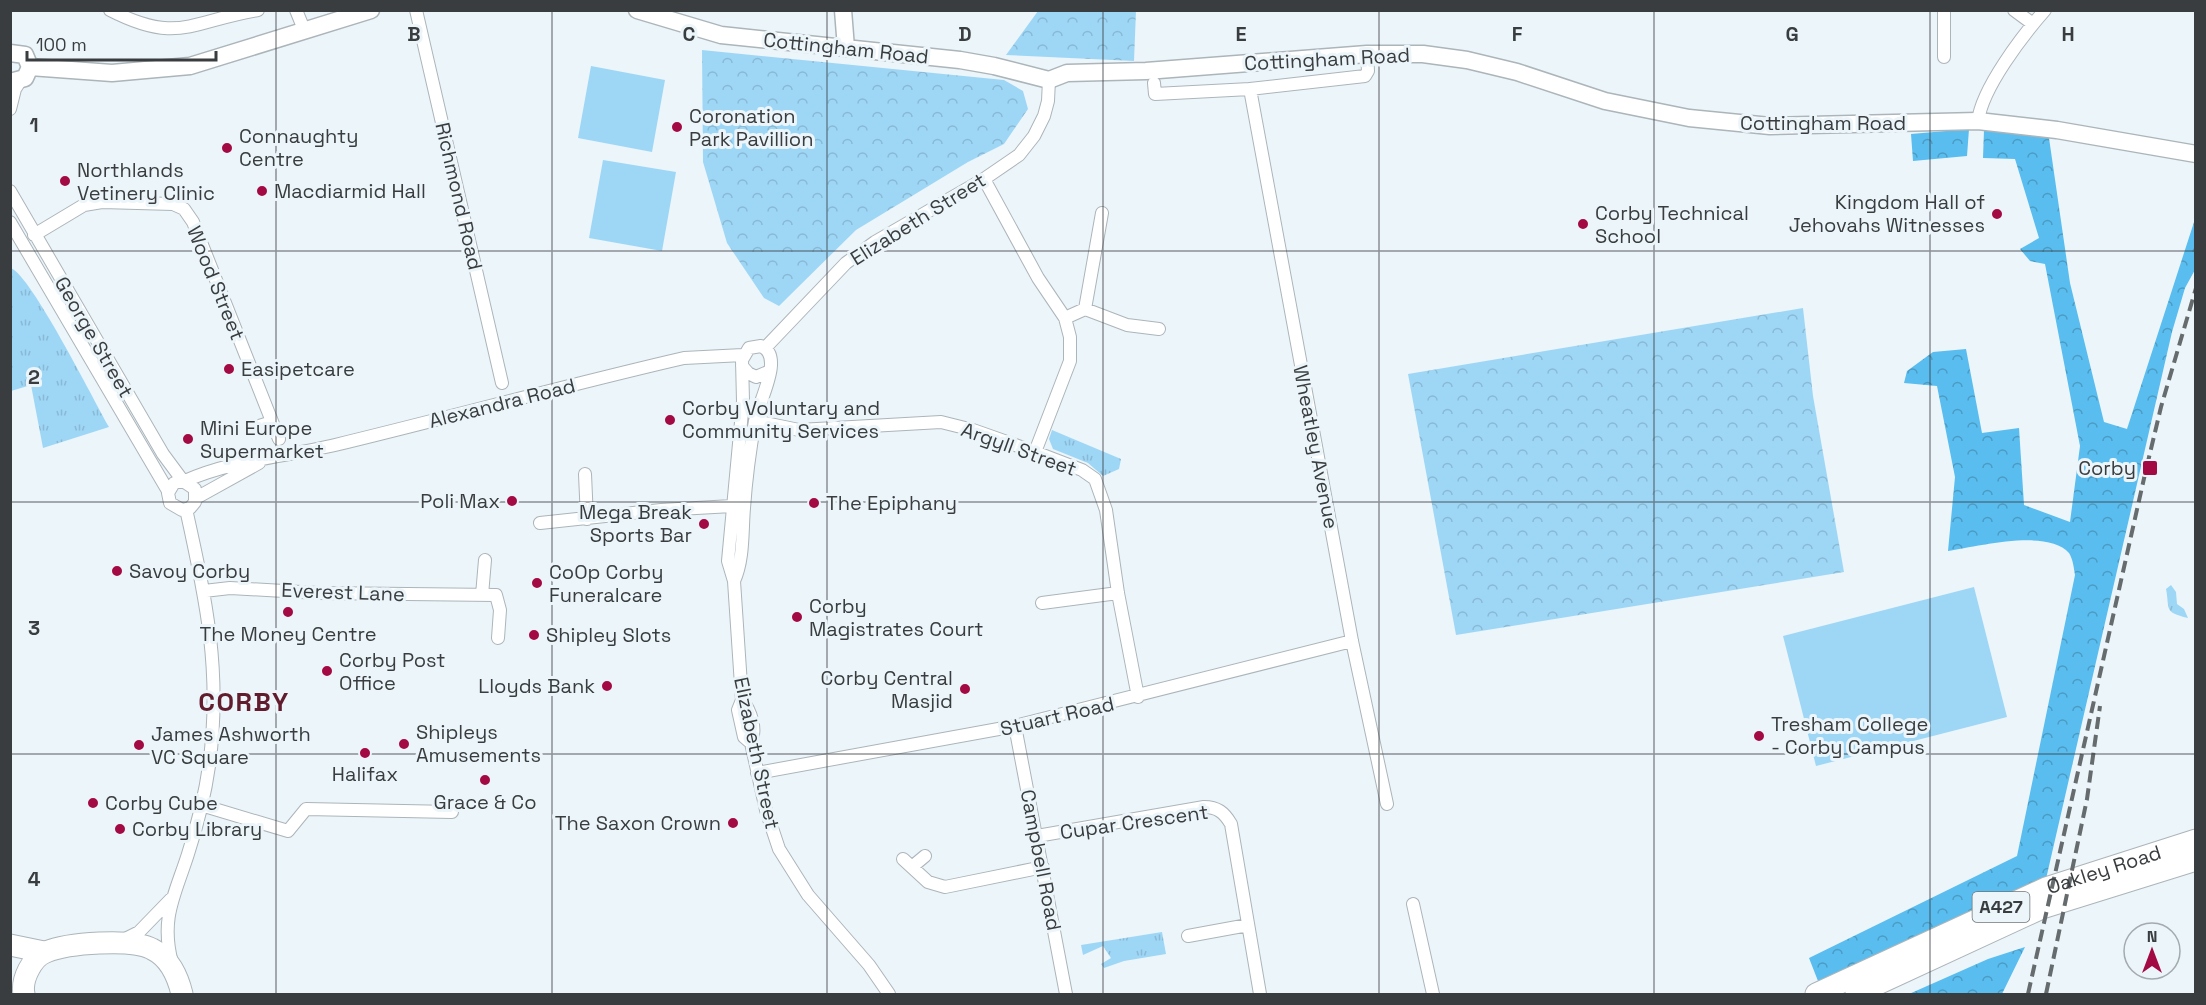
<svg xmlns="http://www.w3.org/2000/svg" width="2206" height="1005" viewBox="0 0 2206 1005" font-family="'Space Grotesk',sans-serif">
<defs>
<pattern id="grass-tufts" width="24" height="20" patternUnits="userSpaceOnUse" patternTransform="scale(1.5)"><rect width="24" height="20" fill="#9ed7f6"/><path d="M3 7l-1-3M5 7V3M7 7l1-3M15 17l-1-3M17 17v-4M19 17l1-3" fill="none" stroke="#89b9d4"/></pattern>
<pattern id="forest-crowns" width="20" height="18" patternUnits="userSpaceOnUse" patternTransform="scale(1.5)"><rect width="20" height="18" fill="#59bdef"/><path d="M2 6a3 3 0 1 1 6 0M12 15a3 3 0 1 1 6 0" fill="none" stroke="#4b9bc3"/></pattern>
<pattern id="park-crowns" width="20" height="18" patternUnits="userSpaceOnUse" patternTransform="scale(1.5)"><rect width="20" height="18" fill="#9ed7f6"/><path d="M2 6a3 3 0 1 1 6 0M12 15a3 3 0 1 1 6 0" fill="none" stroke="#89b9d4"/></pattern>
</defs>
<rect width="100%" height="100%" fill="#ecf5fa"/>
<path fill="url(#grass-tufts)" d="M11,268c21,9 82,131 98,159l-66,21 -12,-63 -20,6z
M1052,430l69,29 -2,10 -16,7 -15,-13 -35,-14 -4,-10z
M2171,585l5,7 1,12 7,5 4,9c-25,-6 -18,-9 -22,-29z
M1162,932l4,22 -42,7 -20,7 -3,-4 10,-6 -8,-12 -20,9 -2,-10z"/>
<path fill="url(#forest-crowns)" d="M1969,129l-2,27 -54,5 -2,-27z
M1984,130h34l31,8 21,145 34,139 23,7 68,-210 1,49 -11,20 -13,44 -126,547 -228,102 -9,-23 208,-102 58,-281c-1,-6 -2,-16 -6,-22 -21,-25 -93,-6 -121,-2l7,-74 -18,-91 -33,-3 3,-12 26,-19 33,-3 16,84 37,-5 5,77 46,17 10,-76 -35,-182 -15,-3 -10,-12 19,-11 -24,-79 -32,-1z
M2025,947l-23,47h-93l79,-35z"/>
<path fill="url(#park-crowns)" d="M1038,11h98l-2,50 -128,-6z
M702,50l302,30 19,11 5,18 -24,35 -36,18 -112,68 -77,76 -15,-8 -37,-55 -24,-81z
M1803,308l10,88 31,176 -388,63 -48,-261z"/>
<path fill="#9ed7f6" d="M591,66l74,14 -13,72 -74,-14z
M603,160l73,12 -14,79 -73,-13z
M1974,587l33,130 -191,49 -33,-130z"/>
<g fill="none" stroke-linecap="round" stroke-linejoin="round">
<g stroke="#acb5ba" stroke-width="14">
<path id="street" d="M110,10c68,35 81,11 148,0
M296,10l9,22
M416,10l86,373
M1944,10v47
M2014,10l19,14
M1154,83l1,11 95,-5 115,-13 3,-5 -1,-17
M1250,89l102,552 35,163
M10,109l5,-20 5,-8
M1978,121c4,-33 45,-86 67,-111
M984,179l54,99 27,40 5,19v24l-35,91
M10,191l153,263 20,27 12,8v13l-5,6 -8,2 -12,-7 -2,-10 6,-10 9,-2
M10,222l158,269
M34,235l50,-30 18,-3 71,2 11,5 9,13 86,217
M1085,309l42,16 32,4
M1065,318l20,-9 17,-96
M765,348l81,-85 29,-21 109,-63 35,-24 15,-19 10,-20 4,-15 1,-21
M742,366l6,7 8,4 14,-6
M755,421l44,9 142,-8 32,8 62,22 47,18 13,9 11,31 12,83 20,104
M256,427l16,-5
M585,474l2,45
M185,481c47,-21 99,-24 150,-36 116,-28 232,-60 349,-87l59,-3
M196,498l63,-35
M540,523l121,-13 71,-4
M734,581c10,-22 8,-50 10,-73 2,-29 6,-59 11,-87 4,-21 30,-65 6,-75l-12,2 -7,12 1,41 -15,160 6,20 8,119c9,11 15,29 9,43l15,67 13,39 29,46 61,70 20,29
M204,591l26,-3 88,5 178,2 4,15 -2,28
M482,595l3,-35
M1042,603l76,-10
M742,700l-4,10 6,27 7,6
M1015,726l51,268
M757,773l258,-47 337,-85
M201,805l87,26 18,-22 146,3
M1037,836l167,-29c13,0 20,5 27,17l29,170
M903,859l25,23 17,5 98,-20
M913,866l12,-10
M1413,904l20,90
M1188,936l60,-11
M123,940l16,-8 32,-33
M172,963c-12,-45 3,-68 16,-109 9,-28 17,-59 21,-88 13,-93 -3,-167 -23,-257"/>
</g>
<g stroke="#acb5ba" stroke-width="19">
<path id="secondary" d="M637,10l84,25 239,25 34,6 55,14 18,-7 79,-2 221,-17h56l44,6 50,12 88,29 84,17 81,8 208,-5 79,9 139,24
M843,10l3,38
M10,53l15,2 5,12 -5,11 -15,4
M30,67l82,6 78,-7 181,-56"/>
</g>
<g stroke="#acb5ba" stroke-width="23">
<g id="highway">
<path d="M10,945l34,7"/>
<path d="M24,994c-3,-14 8,-37 22,-42 21,-9 86,-14 106,-3 17,8 26,28 30,45"/>
<path id="s1" d="M1816,994l230,-106 150,-48"/>
<path d="M1856,994l186,-86 154,-48"/>
</g>
</g>
<use href="#street" stroke="#fff" stroke-width="12"/>
<use href="#secondary" stroke="#fff" stroke-width="16"/>
<use href="#highway" stroke="#fff" stroke-width="21"/>
<path stroke="#666b6e" stroke-width="4" stroke-dasharray="12 6" stroke-linecap="butt" d="M2028,994l117,-520 16,-67 35,-119
M2046,994l41,-195 13,-93"/>
</g>
<path fill="none" stroke="#393d3f" stroke-width="1.5" stroke-opacity="0.55" d="M276,10v984M552,10v984M827,10v984M1103,10v984M1379,10v984M1654,10v984M1930,10v984M10,251h2186M10,502h2186M10,754h2186"/>
<g fill="#a30a44" stroke="#ecf5fa" stroke-width="2">
<circle cx="677" cy="127" r="6"/>
<circle cx="227" cy="148" r="6"/>
<circle cx="65" cy="181" r="6"/>
<circle cx="262" cy="191" r="6"/>
<circle cx="1997" cy="214" r="6"/>
<circle cx="1583" cy="224" r="6"/>
<circle cx="229" cy="369" r="6"/>
<circle cx="670" cy="420" r="6"/>
<circle cx="188" cy="439" r="6"/>
<rect x="2142" y="460" width="16" height="16" rx="3"/>
<circle cx="512" cy="501" r="6"/>
<circle cx="814" cy="503" r="6"/>
<circle cx="704" cy="524" r="6"/>
<circle cx="117" cy="571" r="6"/>
<circle cx="537" cy="583" r="6"/>
<circle cx="288" cy="612" r="6"/>
<circle cx="797" cy="617" r="6"/>
<circle cx="534" cy="635" r="6"/>
<circle cx="327" cy="671" r="6"/>
<circle cx="607" cy="686" r="6"/>
<circle cx="965" cy="689" r="6"/>
<circle cx="1759" cy="736" r="6"/>
<circle cx="404" cy="744" r="6"/>
<circle cx="139" cy="745" r="6"/>
<circle cx="365" cy="753" r="6"/>
<circle cx="485" cy="780" r="6"/>
<circle cx="93" cy="803" r="6"/>
<circle cx="733" cy="823" r="6"/>
<circle cx="120" cy="829" r="6"/>
</g>
<g text-anchor="middle" stroke-width="6" stroke-linejoin="round" paint-order="stroke">
<rect fill="#ecf5fa" stroke="#6f7477" stroke-width="1.5" x="1972.5" y="892" width="57" height="30" rx="4.5"/>
<g font-size="18" font-weight="bold" fill="#393d3f">
<text x="2001" y="913">A427</text>
</g>
<g font-size="20" fill="#393d3f" stroke="#ecf5fa">
<text transform="translate(846 48) rotate(6)" y="7">Cottingham Road</text>
<text transform="translate(1327 59) rotate(-3)" y="7">Cottingham Road</text>
<text x="1823" y="130">Cottingham Road</text>
<text transform="translate(459 196) rotate(77)" y="7">Richmond Road</text>
<text transform="translate(918 219) rotate(-32)" y="7">Elizabeth Street</text>
<text transform="translate(216 283) rotate(68)" y="7">Wood Street</text>
<text transform="translate(94 337) rotate(60)" y="7">George Street</text>
<text transform="translate(502 403) rotate(-14)" y="7">Alexandra Road</text>
<text transform="translate(1316 447) rotate(79)" y="7">Wheatley Avenue</text>
<text transform="translate(1019 449) rotate(20)" y="7">Argyll Street</text>
<text transform="translate(343 592) rotate(2)" y="7">Everest Lane</text>
<text transform="translate(1057 716) rotate(-13)" y="7">Stuart Road</text>
<text transform="translate(757 753) rotate(78)" y="7">Elizabeth Street</text>
<text transform="translate(1134 822) rotate(-8)" y="7">Cupar Crescent</text>
<text transform="translate(1041 860) rotate(79)" y="7">Campbell Road</text>
<text dy="7" stroke="none"><textPath href="#s1" startOffset="314">Oakley Road</textPath></text>
</g>
<g font-size="20" fill="#393d3f" stroke="#ecf5fa" text-anchor="start">
<text x="689" y="123">Coronation<tspan x="689" dy="23">Park Pavillion</tspan></text>
<text x="239" y="143">Connaughty<tspan x="239" dy="23">Centre</tspan></text>
<text x="77" y="177">Northlands<tspan x="77" dy="23">Vetinery Clinic</tspan></text>
<text x="274" y="198">Macdiarmid Hall</text>
<text x="1985" y="209" text-anchor="end">Kingdom Hall of<tspan x="1985" dy="23">Jehovahs Witnesses</tspan></text>
<text x="1595" y="220">Corby Technical<tspan x="1595" dy="23">School</tspan></text>
<text x="241" y="376">Easipetcare</text>
<text x="682" y="415">Corby Voluntary and<tspan x="682" dy="23">Community Services</tspan></text>
<text x="200" y="435">Mini Europe<tspan x="200" dy="23">Supermarket</tspan></text>
<text x="2136" y="475" text-anchor="end">Corby</text>
<text x="500" y="508" text-anchor="end">Poli Max</text>
<text x="826" y="510">The Epiphany</text>
<text x="692" y="519" text-anchor="end">Mega Break<tspan x="692" dy="23">Sports Bar</tspan></text>
<text x="129" y="578">Savoy Corby</text>
<text x="549" y="579">CoOp Corby<tspan x="549" dy="23">Funeralcare</tspan></text>
<text x="809" y="613">Corby<tspan x="809" dy="23">Magistrates Court</tspan></text>
<text x="288" y="641" text-anchor="middle">The Money Centre</text>
<text x="546" y="642">Shipley Slots</text>
<text x="339" y="667">Corby Post<tspan x="339" dy="23">Office</tspan></text>
<text x="953" y="685" text-anchor="end">Corby Central<tspan x="953" dy="23">Masjid</tspan></text>
<text x="595" y="693" text-anchor="end">Lloyds Bank</text>
<text x="1771" y="731">Tresham College<tspan x="1771" dy="23">- Corby Campus</tspan></text>
<text x="416" y="739">Shipleys<tspan x="416" dy="23">Amusements</tspan></text>
<text x="151" y="741">James Ashworth<tspan x="151" dy="23">VC Square</tspan></text>
<text x="365" y="781" text-anchor="middle">Halifax</text>
<text x="485" y="809" text-anchor="middle">Grace &amp; Co</text>
<text x="105" y="810">Corby Cube</text>
<text x="721" y="830" text-anchor="end">The Saxon Crown</text>
<text x="132" y="836">Corby Library</text>
</g>
<g font-size="26" font-weight="bold" letter-spacing="1.5" fill="#611c2e" stroke="#ecf5fa">
<text x="244" y="711">CORBY</text>
</g>
</g>
<g font-size="20" text-anchor="middle" font-weight="bold" fill="#393d3f" stroke="#ecf5fa" stroke-width="6" stroke-linejoin="round" paint-order="stroke">
<text x="414" y="41">B</text>
<text x="689" y="41">C</text>
<text x="965" y="41">D</text>
<text x="1241" y="41">E</text>
<text x="1517" y="41">F</text>
<text x="1792" y="41">G</text>
<text x="2068" y="41">H</text>
<text x="34" y="132">1</text>
<text x="34" y="384">2</text>
<text x="34" y="635">3</text>
<text x="34" y="886">4</text>
</g>
<rect width="2206" height="1005" fill="none" stroke="#393d3f" stroke-width="24"/>
<g transform="translate(2152 951)"><circle r="28" fill="#ecf5fa" stroke="#a4abaf" stroke-width="1.5"/>
<path d="M0-4.5L10 22L0 15L-10 22Z" fill="#a30a44"/>
<text y="-9" font-size="16" font-weight="bold" text-anchor="middle" fill="#393d3f">N</text>
</g>
<path d="M27 51v9h189v-9" fill="none" stroke="#393d3f" stroke-width="3"/>
<text x="36" y="51" font-size="18" fill="#393d3f" stroke="#ecf5fa" stroke-width="4.5" paint-order="stroke">100 m</text>
</svg>
